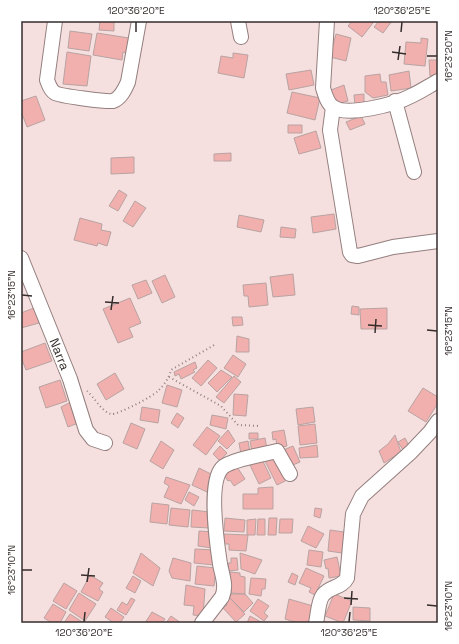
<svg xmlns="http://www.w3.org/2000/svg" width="459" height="644" viewBox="0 0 459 644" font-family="'Space Grotesk',sans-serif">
<rect width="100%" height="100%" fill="#f6e0df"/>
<path fill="#f1b0ad" stroke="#b8a3a2" d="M100,21h14v10l-15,-1z
M352,21h18l3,2 -11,14 -14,-11z
M379,21h13l-9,12 -9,-6z
M70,31l22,3 -3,17 -21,-3z
M97,33l32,5 -2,15 -4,-1 -1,8 -29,-5z
M336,34l15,4 -5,23 -16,-4z
M421,38l7,1 -3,27 -21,-2 2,-22 15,1z
M67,52l24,4 -4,30 -24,-2z
M233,53l15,2 -4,23 -26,-5 3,-17 12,2z
M429,60h9v15l-8,1z
M311,70l3,15 -25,5 -3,-16z
M409,71l2,17 -20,3 -2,-16z
M380,74l1,8h5l2,13 -15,3 -8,-6v-16z
M344,85l4,16 -14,4 -3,-15z
M292,92l28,6 -5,22 -28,-7z
M364,94v11h-9l-1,-10z
M36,96l9,24 -18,7 -6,-16v-10z
M361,116l4,8 -15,6 -4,-8z
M288,125h14v8h-14z
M316,131l5,17 -22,6 -5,-16z
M231,153v8h-17v-7z
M134,157v16l-23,1v-16z
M119,190l8,5 -9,16 -9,-5z
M135,201l11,7 -13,19 -10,-6z
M334,214l2,15 -23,4 -2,-16z
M239,215l25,5 -3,12 -24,-5z
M80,218l22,6 -1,6 10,2 -4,14 -9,-3 -1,3 -23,-6z
M281,227l15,2 -1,9 -15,-1z
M293,274l2,21 -22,2 -3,-20z
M165,275l10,22 -13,6 -10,-22z
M146,280l6,13 -14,6 -6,-14z
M266,283l2,22 -19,2 -1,-11h-4l-1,-11z
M130,298l11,25 -12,5 4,9 -15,6 -15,-34z
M352,306l7,1v8l-8,-1z
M34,308l5,15 -18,5v-15z
M387,308v21h-26l-1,-20z
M232,317h10l1,8 -10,1z
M237,336l12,3v13h-13z
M45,343l7,18 -26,9 -5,-13v-5z
M233,355l13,9 -8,13 -14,-9z
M208,360l9,8 -16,18 -9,-8z
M195,362l2,6 -4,2 2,2 -14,7 -2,-5 -4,2 -1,-4z
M221,370l11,7 -15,15 -9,-9z
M115,373l9,16 -18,11 -9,-16z
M234,376l7,6 -17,21 -8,-6z
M60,380l7,21 -21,7 -7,-21z
M167,385l15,5 -5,17 -15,-4z
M423,388l15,9v6l-12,19 -18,-11z
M234,394l14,1 -2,21 -13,-1z
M73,401l8,21 -13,5 -7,-20z
M142,407l18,3 -2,13 -18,-3z
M313,407l2,15 -17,3 -2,-16z
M177,413l7,5 -6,10 -7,-5z
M212,415l16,3 -2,11 -16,-4z
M131,423l14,6 -8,20 -14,-6z
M315,424l2,19 -17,2 -2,-19z
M207,427l13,9 -14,19 -13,-10z
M228,430l7,11 -8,8 -9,-8z
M284,430l3,16 -10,2 -1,-9 -3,1 -1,-8z
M249,433h9v6h-9z
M395,435l6,17 -17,11 -5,-12 9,-7z
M265,438l2,11 -15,3 -2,-11z
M405,438l4,8 -6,4 -5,-8z
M161,441l13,9 -11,19 -13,-8z
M248,441l2,11 -9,2 -2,-11z
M317,445l1,12 -18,1 -1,-10z
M220,446l7,7 -7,8 -7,-7z
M293,446l7,16 -12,5 -7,-16z
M260,455l11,23 -12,6 -11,-23z
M278,455l11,24 -12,6 -12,-24z
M235,464l10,15 -11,7 -4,-6 -2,1 -6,-9z
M199,468l18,9 -7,8 -3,7 -15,-7z
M166,477l24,8 -9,19 -17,-7 5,-11 -5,-3z
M273,487v22h-30v-15h15v-6z
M189,492l10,5 -5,9 -9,-6z
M152,503l17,2 -2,19 -17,-2z
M171,508l19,2 -2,17 -19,-2z
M315,508l7,1 -2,9 -6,-2z
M192,510l18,2 -1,16 -18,-1z
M225,518l20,2 -1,12 -20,-1z
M269,518h8l-1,17h-8z
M256,519l-1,16h-8v-15z
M258,519h7v16h-8z
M280,519h13l-1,14h-13z
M308,526l16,8 -8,14 -15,-7z
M330,530l14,2 -2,21 -14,-2z
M199,531l15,1 -2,16 -14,-2z
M224,534l24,1 -2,16 -17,-1v-6h-6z
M195,549l20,1 -1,15 -20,-2z
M309,550l14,2 -2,15 -14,-2z
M141,553l19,15 -7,18 -20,-13z
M240,553l22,7 -7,14 -14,-5z
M337,557l4,19 -12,2 -1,-10 -2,1 -2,-9z
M173,558l18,5 -1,18 -18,-3 -3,-7z
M231,558h6l1,12 -9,1 -1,-8h3z
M197,566l19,2 -2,18 -19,-2z
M306,568l18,8 -9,19 -6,-3 2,-4 -12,-5z
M230,572l10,1v3l5,1v17l-14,-1v-8l-2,-10h1z
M292,573l6,3 -3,9 -7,-3z
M90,575l13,8 -4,6 4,3 -5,9 -17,-9z
M133,576l8,5 -6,12 -9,-5z
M251,578l15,1 -1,10h-3l-1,7 -12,-2z
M64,583l13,8 -11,18 -13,-8z
M186,585l19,4 -2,27 -10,-1 1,-9 -10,-1z
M79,593l17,11 -11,17 -16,-11z
M230,594h15l8,9 -9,9 -16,-16z
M334,594l18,7 -9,22 -18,-7z
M131,598l4,2 -9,15 -9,-5 5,-8 5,3z
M230,598l15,16 -9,8 -13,-14 4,-3 -2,-3z
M258,599l11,7 -5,7 4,3 -4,5 -14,-10z
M289,599l24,7 -3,17h-12l-13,-4z
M53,604l13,8 -6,11h-8l-8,-5z
M353,607l17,1v13l-17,-1z
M111,608l13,9 -4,6h-6l-9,-6z
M152,612l13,7 -3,4h-17z
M70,614l14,9h-20z
M171,616l10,7h-15z
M250,616l13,7h-16z"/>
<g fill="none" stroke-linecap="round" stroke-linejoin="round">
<g stroke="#937f7e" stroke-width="16">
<path id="minor" d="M55,21l-8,59c2,5 3,10 8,13 5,3 52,9 58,8 8,-3 12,-12 15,-19l11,-61
M238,21l3,16
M327,21l-4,67c2,6 4,15 10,19 14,10 63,-3 78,-11 9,-4 18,-10 27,-15
M395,101l19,71
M333,107l-3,23 20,122 2,3 6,1 35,-9 45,-6
M21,258l49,121 16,51 7,9 12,4
M202,623l20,-26c5,-11 0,-22 -2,-33 -3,-20 -12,-81 2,-96 7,-8 44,-14 55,-17l13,23
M316,623c2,-8 2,-22 7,-28 7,-9 19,-7 24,-17l6,-64 9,-18 49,-44 19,-20 8,-11"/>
</g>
<path stroke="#918281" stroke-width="2" stroke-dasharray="1 3" stroke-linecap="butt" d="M169,377l52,29 17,19 22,1
M87,391c7,6 15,21 24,23 7,1 42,-18 47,-23 6,-6 11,-13 13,-21l45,-26"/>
<use href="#minor" stroke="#fff" stroke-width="14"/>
</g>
<path fill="none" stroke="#352d2c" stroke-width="1.5" d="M136,32v-10M401,32l1,-10M392,52l14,2M427,56h10M398,60l2,-14M22,295l10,1M105,302l14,1M111,310l2,-14M368,325l14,1M427,330l10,1M375,333l1,-14M22,570h10M81,575l14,1M87,582l2,-14M344,598l14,1M351,605l1,-14M427,605l10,1M84,622l1,-10M349,622l1,-10"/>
<g text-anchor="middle" stroke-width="4" stroke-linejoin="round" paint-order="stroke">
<g font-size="13" fill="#352d2c" stroke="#fff">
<text transform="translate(60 354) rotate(68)" y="5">Narra</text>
</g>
</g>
<rect width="459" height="644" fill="none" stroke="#ffffff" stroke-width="44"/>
<rect x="22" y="22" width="415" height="600" fill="none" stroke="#352d2c" stroke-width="1.5"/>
<g font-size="10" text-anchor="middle" fill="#352d2c">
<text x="136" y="14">120°36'20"E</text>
<text x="402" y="14">120°36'25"E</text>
<text transform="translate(448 56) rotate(-90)" y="4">16°23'20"N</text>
<text transform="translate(11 295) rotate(-90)" y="4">16°23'15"N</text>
<text transform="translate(448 331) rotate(-90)" y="4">16°23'15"N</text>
<text transform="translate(11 570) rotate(-90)" y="4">16°23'10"N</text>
<text transform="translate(448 606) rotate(-90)" y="4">16°23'10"N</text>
<text x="84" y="636">120°36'20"E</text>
<text x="349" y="636">120°36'25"E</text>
</g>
</svg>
